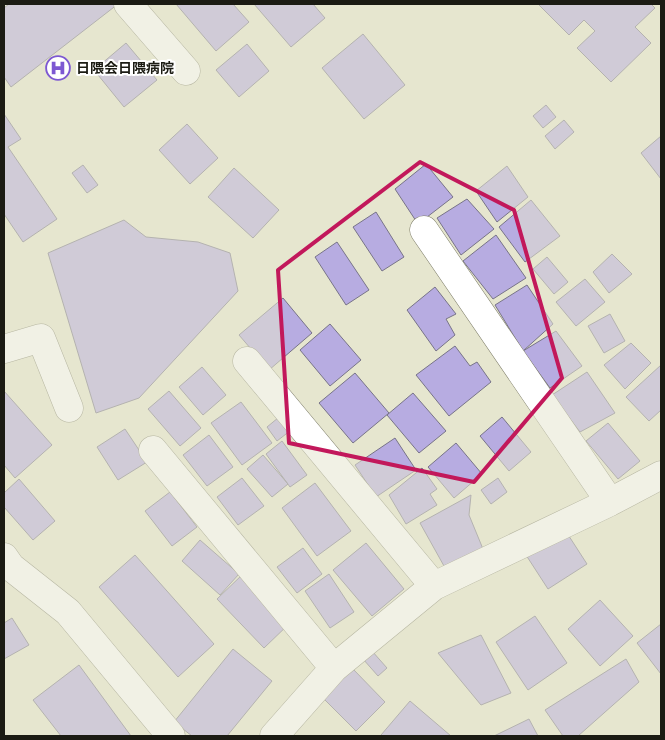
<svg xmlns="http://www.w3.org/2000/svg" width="665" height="740" viewBox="0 0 665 740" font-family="'Titillium Web','Noto Sans JP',sans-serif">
<rect width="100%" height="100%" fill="#e6e6cf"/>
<path fill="#b7ace1" stroke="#787488" d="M9,4h109l-107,83 -7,-10v-69z
M176,4h57l16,18 -33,29z
M254,4h59l12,14 -34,29z
M538,4h113l4,4 -20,19 16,16 -40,39 -34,-34 18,-17 -11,-11 -15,15z
M363,34l42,51 -41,34 -42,-51z
M126,43l31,37 -33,27 -30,-37z
M247,44l22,27 -30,26 -23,-27z
M546,105l10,12 -13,11 -10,-12z
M4,114l17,25 -13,8 49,72 -34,23 -19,-28z
M564,120l10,12 -19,17 -10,-13z
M187,124l31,34 -28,26 -31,-34z
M661,136v43l-20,-26z
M426,164l27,33 -35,27 -23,-35z
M83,165l15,20 -11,8 -15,-20z
M507,166l21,31 -31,25 -21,-31z
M234,168l45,42 -26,28 -45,-41z
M467,199l27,30 -33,26 -24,-37z
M531,200l29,36 -35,26 -26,-35z
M376,212l28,45 -22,14 -29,-44z
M124,220l22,17 52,5 32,11 8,38 -99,107 -43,15 -48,-160z
M496,235l30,43 -33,21 -30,-38z
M337,242l32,48 -23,15 -31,-48z
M612,254l20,20 -23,19 -16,-21z
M547,257l21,25 -14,12 -21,-25z
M585,279l20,23 -29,24 -20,-24z
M527,285l26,39 -30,27 -28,-46z
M435,287l21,27 -10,5 9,16 -19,16 -29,-41z
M283,298l29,35 -43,37 -30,-35z
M610,314l15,27 -21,12 -16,-27z
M330,324l31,36 -31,26 -30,-36z
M556,331l26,35 -32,22 -27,-37z
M631,343l20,20 -26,26 -21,-24z
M455,346l15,20 7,-4 14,20 -42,34 -33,-41z
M661,365v45l-12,11 -23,-24z
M202,367l24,28 -23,20 -24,-28z
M587,372l28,41 -35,19 -28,-37z
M355,373l34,40 -36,30 -34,-40z
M4,391l48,54 -37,33 -11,-13z
M169,391l32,37 -21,18 -32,-37z
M413,393l33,38 -27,22 -32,-38z
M241,402l31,41 -30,22 -31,-42z
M284,413l11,14 -18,14 -10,-14z
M502,417l29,35 -22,19 -29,-35z
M608,423l32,38 -22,18 -32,-38z
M125,429l22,33 -29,18 -21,-33z
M209,435l24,32 -26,19 -24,-31z
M395,438l21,32 -40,27 -21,-32z
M282,441l25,34 -17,12 -24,-33z
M456,443l26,31 -28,24 -26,-31z
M263,455l25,29 -16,13 -25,-28z
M422,468l15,21 -7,5 7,11 -31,19 -17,-29z
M242,478l22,28 -26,19 -21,-28z
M498,478l9,14 -16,12 -10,-14z
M19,479l36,42 -22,19 -29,-33v-14z
M315,483l36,48 -34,25 -35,-48z
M170,492l27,35 -25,19 -27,-35z
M471,495l-2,20 14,34 -39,17 -24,-43z
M565,530l22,34 -39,25 -22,-34z
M200,540l39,34 -19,21 -38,-34z
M366,543l38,46 -32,27 -39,-46z
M303,548l19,26 -25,19 -20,-26z
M135,555l79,89 -36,33 -79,-90z
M244,573l47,49 -27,26 -47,-49z
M329,574l25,38 -24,16 -25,-37z
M600,600l33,36 -33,30 -32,-37z
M535,616l32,47 -39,27 -32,-48z
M12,618l17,27 -25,14v-36z
M661,624v50l-24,-31z
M481,635l30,58 -30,12 -43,-52z
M233,649l39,32 -45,55h-35l-18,-14z
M372,651l15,17 -9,8 -15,-17z
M626,659l13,23 -61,54h-15l-18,-26z
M79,665l52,71h-70l-28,-36z
M353,669l32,33 -29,29 -33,-33z
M410,701l41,35h-69l-1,-1z
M529,719l9,17h-44z"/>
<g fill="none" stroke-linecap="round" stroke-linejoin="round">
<g stroke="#7f7e6a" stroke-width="29">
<path id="minor" d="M128,4l58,67
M424,230l186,272
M4,349l37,-11 28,70
M247,361l187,225
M153,450l181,218
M4,557l7,10 57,45 103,124
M274,736l60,-68 100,-82 176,-84 51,-27"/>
</g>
<use href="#minor" stroke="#fff" stroke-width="28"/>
</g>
<path d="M0 0H665V740H0ZM420,162l94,48 48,168 -88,104 -185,-39 -11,-173z" fill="#e6e6cf" fill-opacity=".55" fill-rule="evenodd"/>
<path fill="none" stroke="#c2185b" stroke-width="4" stroke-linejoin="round" d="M420,162l94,48 48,168 -88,104 -185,-39 -11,-173z"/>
<defs>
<g id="hospital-ring" transform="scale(1.25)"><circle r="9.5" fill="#fff" stroke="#7d58d2" stroke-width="1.5"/><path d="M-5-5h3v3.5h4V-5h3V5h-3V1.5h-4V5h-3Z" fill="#7d58d2"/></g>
</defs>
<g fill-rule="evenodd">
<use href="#hospital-ring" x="58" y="68"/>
</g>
<g text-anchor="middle" stroke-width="4" stroke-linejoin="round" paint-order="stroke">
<g font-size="14" font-weight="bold" fill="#1b1b13" stroke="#fff" text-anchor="start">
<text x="76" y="73">日隈会日隈病院</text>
</g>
</g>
<rect width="665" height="740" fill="none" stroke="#1b1b13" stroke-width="10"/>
</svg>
